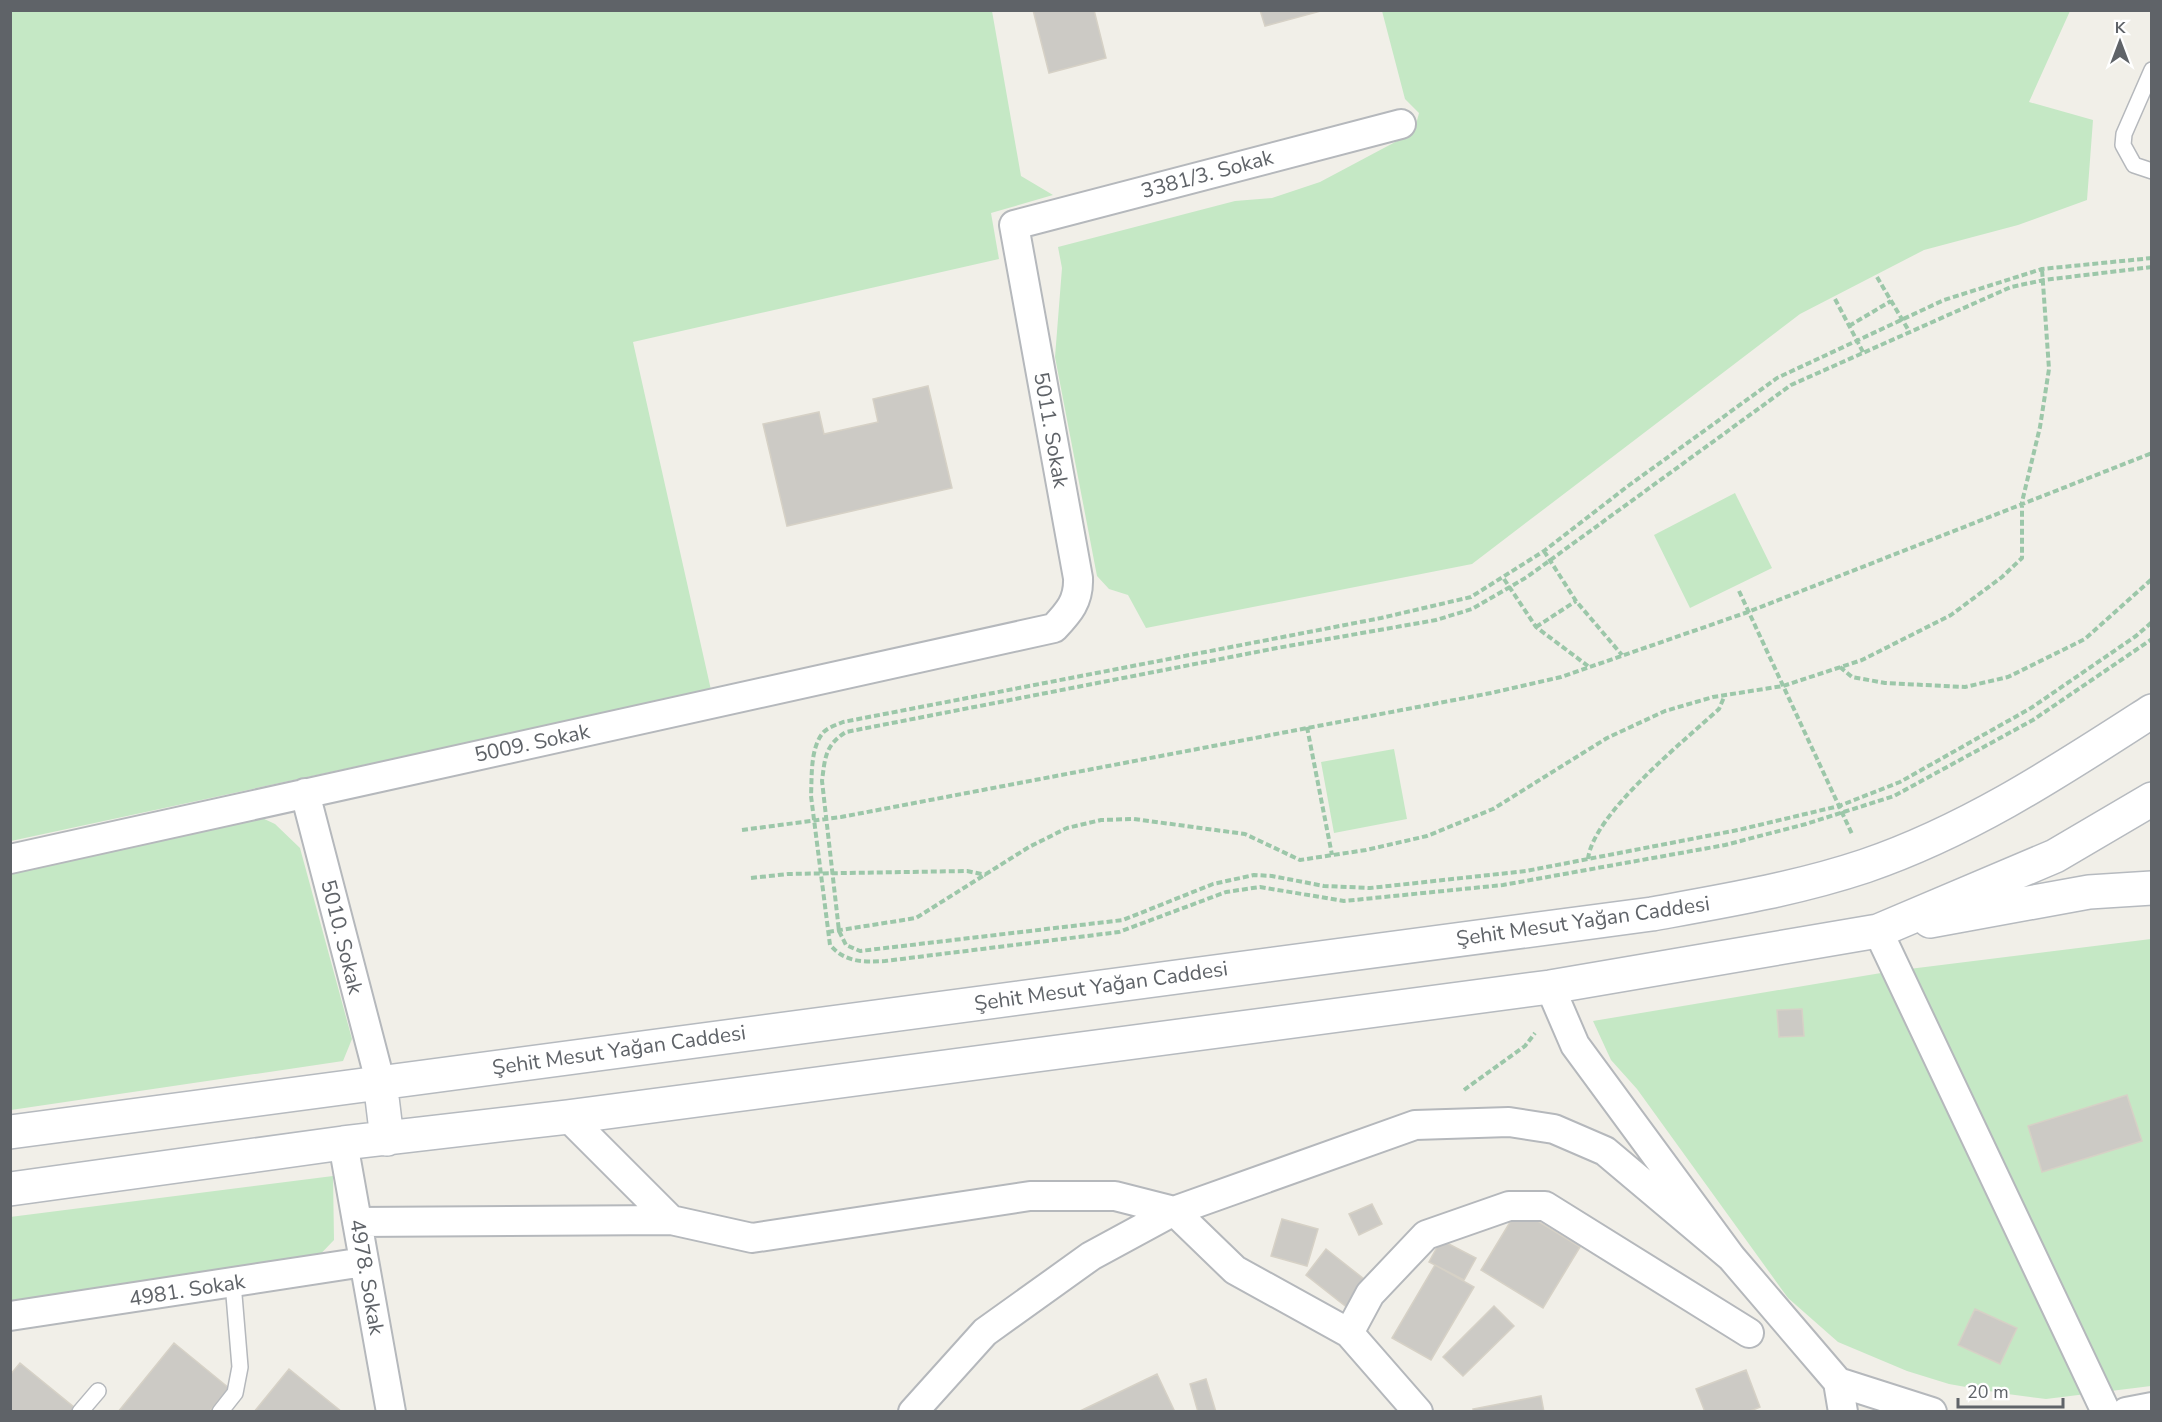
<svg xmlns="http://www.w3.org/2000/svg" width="2162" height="1422" viewBox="0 0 2162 1422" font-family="'Nunito Sans',sans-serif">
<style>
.green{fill:#c5e8c5}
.building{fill:#cccac5;stroke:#d6d1c6;stroke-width:1.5}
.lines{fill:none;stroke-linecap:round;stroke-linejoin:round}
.lane-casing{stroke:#b5b8bc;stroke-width:18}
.street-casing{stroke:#b5b8bc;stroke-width:32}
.secondary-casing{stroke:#b6babf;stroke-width:36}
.path{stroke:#9cc7a9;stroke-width:4;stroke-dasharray:6 3;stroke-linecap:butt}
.lane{stroke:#fff;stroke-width:15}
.street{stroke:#fff;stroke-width:28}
.secondary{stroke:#fff;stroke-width:33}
.labels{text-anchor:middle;stroke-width:4.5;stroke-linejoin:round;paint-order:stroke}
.street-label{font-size:21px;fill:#5f6368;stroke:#fff}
</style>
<rect width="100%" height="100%" fill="#f1efe8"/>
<path class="green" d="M10,11H992L1021,176L1053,195L991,213L999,259L633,342L711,690L11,841Z
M1382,11H2070L2029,102L2093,120L2087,200L2018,225L1924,250L1800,314L1472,564L1146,628L1128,595L1109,589L1097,576L1055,357L1062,268L1058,247L1235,201L1272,198L1320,182L1414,132L1419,113L1405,99Z
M1735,493L1772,568L1690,608L1654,535Z
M1394,749L1407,819L1334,833L1321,762Z
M260,817L275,824L300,848L352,1039L343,1061L11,1110L10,873Z
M2151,939V1386L2046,1399L2000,1393L1949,1384L1907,1371L1838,1342L1788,1298L1637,1089L1611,1060L1593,1021L1893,971Z
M333,1176L334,1240L310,1265L11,1308L10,1217Z"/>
<path class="building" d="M1033,10H1094L1106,58L1049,73Z
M1260,10H1321V11L1265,26Z
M928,386L952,488L787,526L763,424L819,412L824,434L878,422L873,399Z
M1802,1009L1804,1036L1779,1037L1777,1010Z
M2127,1095L2142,1141L2042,1172L2028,1126Z
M1372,1204L1382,1224L1359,1235L1349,1214Z
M1518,1209L1580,1247L1543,1308L1481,1270Z
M1282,1219L1318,1229L1307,1266L1271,1256Z
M1441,1240L1476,1258L1464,1280L1429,1262Z
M1326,1249L1369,1283L1349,1309L1306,1275Z
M1435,1265L1474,1287L1431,1360L1392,1338Z
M1494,1306L1514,1326L1463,1376L1443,1357Z
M1975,1309L2017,1328L2000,1364L1958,1345Z
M174,1343L229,1388L209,1412H118Z
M20,1363L75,1408L72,1412H10V1375Z
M289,1369L342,1412H254Z
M1746,1370L1760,1407L1748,1412H1705L1696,1389Z
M1157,1374L1175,1412H1078Z
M1206,1379L1216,1412H1198L1190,1384Z
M1541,1396L1544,1412H1474L1473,1409Z"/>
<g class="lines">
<defs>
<path id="lane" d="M2152,70L2124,134L2123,145L2134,165L2152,171
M80,1412L98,1391
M220,1412L235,1393L240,1367L233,1283"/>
<path id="street" d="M305,793L380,1081
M10,859L1054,628C1069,612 1079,601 1078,578L1014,225L1401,124
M1878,931L2106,1412
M1550,987L1575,1045L1731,1257L1838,1382L1932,1412
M568,1117L671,1220L752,1238L1030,1196H1115L1174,1211L1235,1270L1349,1333L1418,1412
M343,1143L391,1412
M357,1222L671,1220
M10,1316L364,1262
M1349,1333L1370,1294L1426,1235L1509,1206H1545L1749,1333
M1838,1382L1843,1412
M913,1412L985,1332L1091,1256L1174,1211L1415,1125L1509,1122L1554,1129L1605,1151L1731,1257
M2126,1412L2152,1407"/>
<path id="secondary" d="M1930,921L2089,892L2152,888
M380,1081L387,1139
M10,1132L1652,914C1724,901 1796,889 1865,866C1970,830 2059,771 2152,711
M10,1189L343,1143L568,1117L1550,987L1878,931L2055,856L2152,799"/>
</defs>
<use href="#lane" class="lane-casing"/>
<use href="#street" class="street-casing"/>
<use href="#secondary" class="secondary-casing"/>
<path class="path" d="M2152,258L2042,269L1944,300L1777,378L1628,486L1544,551L1471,597L1381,618L843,722C836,725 826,728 822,734C810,750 812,778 811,796L830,945C846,963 863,962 885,961L1119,932L1226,892L1260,887L1344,901L1503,885L1725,845L1806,824L1894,796L2033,720L2152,639
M2152,267L2044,280L2011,287L1791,385L1527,577L1472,609L1436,620L1277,648L846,732C825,745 825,758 822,781L839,931L846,945L860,951L1123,920L1213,884L1254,875L1272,876L1324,886L1370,888L1526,871L1738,830L1839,806L1900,782L2031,708L2136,636L2152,622
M1877,277L1909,331
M1835,299L1863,352
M1849,326L1891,301
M1544,551L1576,601L1622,655
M1504,579L1536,627L1588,666
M1739,591L1852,834
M1536,627L1576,601
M1840,667L1852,677L1885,683L1965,687L2008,677L2085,639L2152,579
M1307,727L1332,855
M742,830L841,817L1491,693L1561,677L1748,612L2152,453
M1588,859C1593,814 1684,741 1719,709L1725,695
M751,878L788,874L967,871L986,875
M828,932L916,918L1029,847L1067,828L1101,820L1134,819L1245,834L1300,860L1366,850L1427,836L1493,809L1607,738L1665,711L1713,697L1783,686L1862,660L1951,615L2002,577L2022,558V502L2040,427L2049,369L2042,269
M1464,1090L1525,1046L1535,1033"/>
<use href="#lane" class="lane"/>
<use href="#street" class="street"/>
<use href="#secondary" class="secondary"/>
</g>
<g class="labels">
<g class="street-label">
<text transform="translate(1207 174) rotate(-15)" y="7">3381/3. Sokak</text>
<text transform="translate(1051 430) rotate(80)" y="7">5011. Sokak</text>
<text transform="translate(532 743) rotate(-12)" y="7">5009. Sokak</text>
<text transform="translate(1583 921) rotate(-8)" y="7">Şehit Mesut Yağan Caddesi</text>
<text transform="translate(342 937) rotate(76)" y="7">5010. Sokak</text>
<text transform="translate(1101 986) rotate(-8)" y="7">Şehit Mesut Yağan Caddesi</text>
<text transform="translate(619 1050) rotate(-8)" y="7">Şehit Mesut Yağan Caddesi</text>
<text transform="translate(367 1277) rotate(80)" y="7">4978. Sokak</text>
<text transform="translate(187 1290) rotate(-9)" y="7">4981. Sokak</text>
</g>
</g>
<rect width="2162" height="1422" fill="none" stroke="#5f6368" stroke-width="24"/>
<g transform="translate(2120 42)" stroke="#ffffff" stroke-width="4.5" paint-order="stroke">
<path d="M0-4.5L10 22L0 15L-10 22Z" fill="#5f6368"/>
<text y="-9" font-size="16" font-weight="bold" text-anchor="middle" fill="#5f6368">K</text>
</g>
<path d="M1958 1398v9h105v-9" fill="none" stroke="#5f6368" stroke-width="3"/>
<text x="1967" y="1398" font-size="18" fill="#5f6368" stroke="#ffffff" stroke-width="4.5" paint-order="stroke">20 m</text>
</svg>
